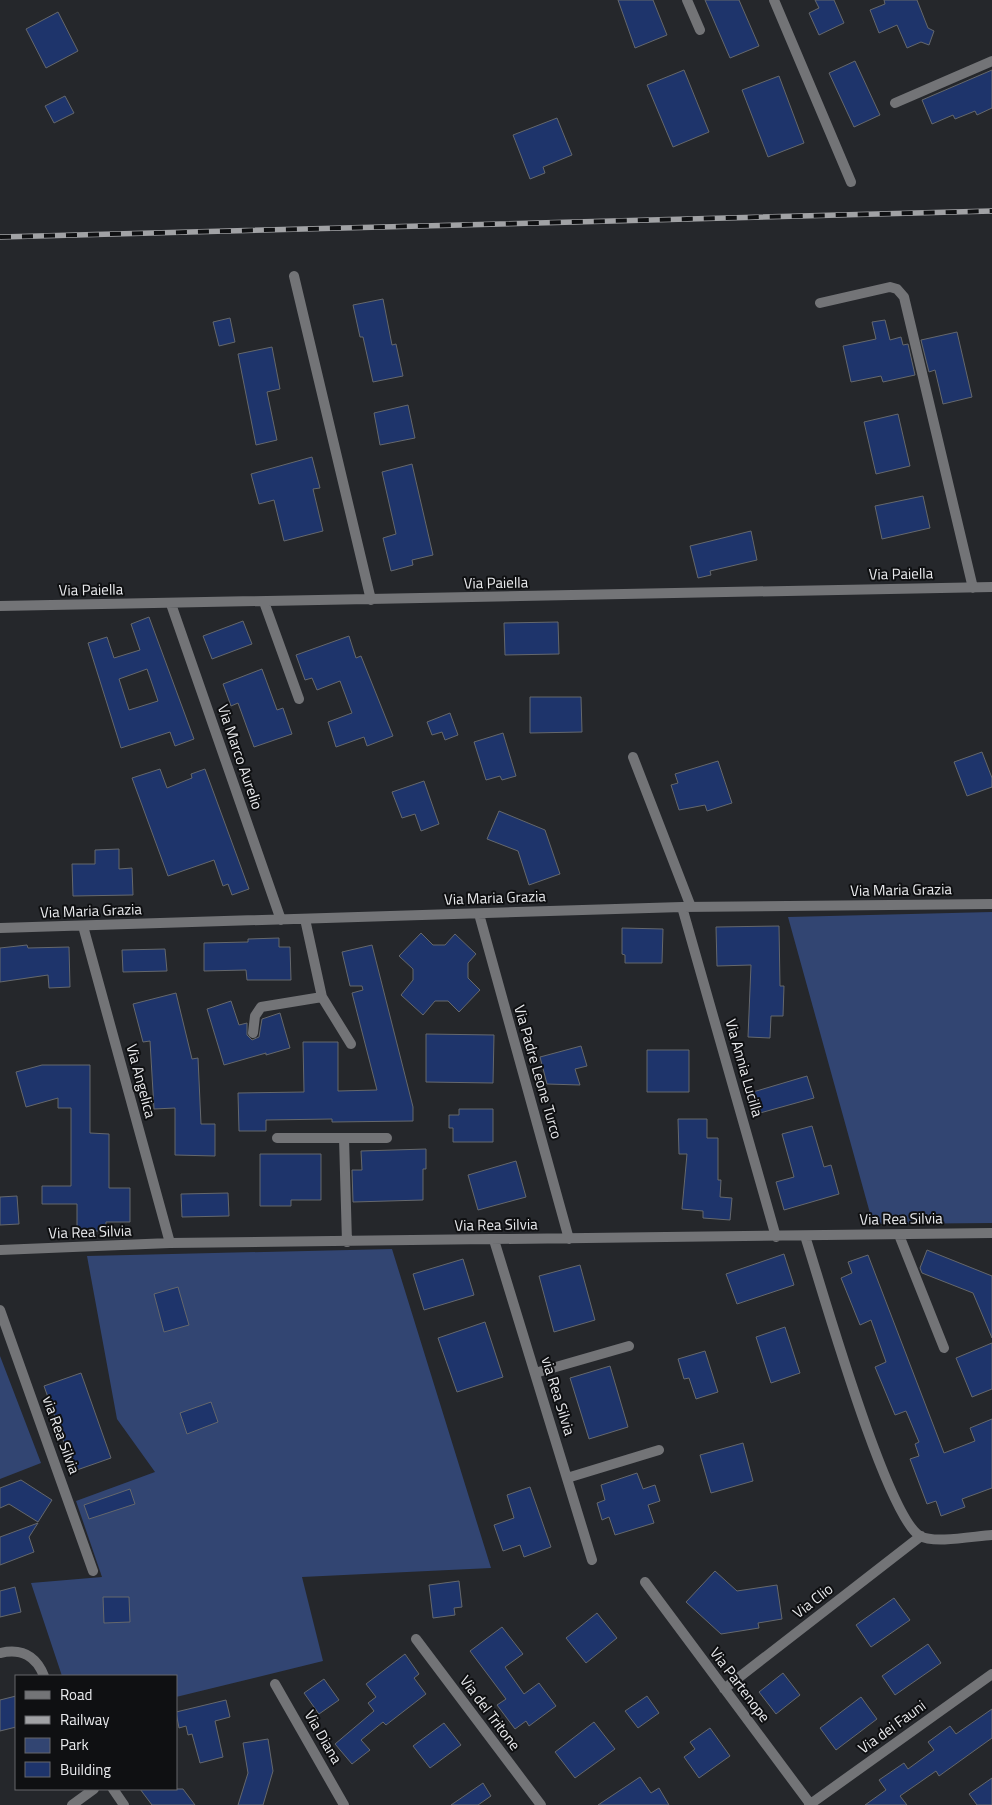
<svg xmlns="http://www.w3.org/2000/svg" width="992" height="1805" viewBox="0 0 992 1805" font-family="'Titillium Web',sans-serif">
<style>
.green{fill:#324572}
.building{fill:#1e346b;stroke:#65686c;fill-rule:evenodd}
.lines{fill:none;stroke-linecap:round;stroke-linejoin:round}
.street{stroke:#737477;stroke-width:10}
.rail-casing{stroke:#a1a2a5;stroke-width:5.5}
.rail{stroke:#0f1012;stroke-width:4;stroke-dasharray:11;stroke-linecap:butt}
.labels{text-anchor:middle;stroke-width:4;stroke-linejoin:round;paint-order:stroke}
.street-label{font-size:15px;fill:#e9eaed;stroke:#0f1012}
</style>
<rect width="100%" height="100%" fill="#25272b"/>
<path class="green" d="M992,912V1223L873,1224L788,917Z
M392,1249L491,1568L302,1577L323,1661L176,1697V1676H62L31,1583L102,1577L76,1501L155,1472L117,1419L87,1256Z
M0,1356L41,1463L0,1479Z"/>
<path class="building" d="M618,0H653L667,35L635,48Z
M705,0H739L759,46L730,58Z
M815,0H834L844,23L819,35L809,13L819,8Z
M884,0H917L928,28L934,31L929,45L921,42L907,48L897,25L879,33L870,10L885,4Z
M58,12L78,51L46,68L26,29Z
M855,61L880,115L854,127L829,73Z
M684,70L709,132L673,147L647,85Z
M992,70V108L977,115L975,111L955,119L953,115L932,124L922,100Z
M779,76L804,143L768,157L742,90Z
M65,96L74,113L54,123L45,106Z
M557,118L572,155L543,167L545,173L530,179L513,135Z
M383,299L392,345L396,344L403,376L373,382L363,337H360L353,305Z
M230,318L235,342L219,346L213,322Z
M885,320L890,340L901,337L903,345L908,344L915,375L883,382L881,376L851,382L843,346L876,339L872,322Z
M957,332L972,397L943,404L935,370L929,372L921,340Z
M272,347L280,389L267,392L277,440L256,445L238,354Z
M408,405L415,438L380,445L374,413Z
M898,414L910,466L876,474L864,422Z
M312,457L320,488L313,489L323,531L284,541L274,500L259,504L251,474Z
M412,464L433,555L412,560L413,565L391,571L383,538L396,534L382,472Z
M923,496L930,528L882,539L875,506Z
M751,531L757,560L710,571L711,575L698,578L690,546Z
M149,617L194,739L175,746L170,732L121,748L88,643L107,637L114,658L140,650L131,624ZM147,669L158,701L129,710L119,679Z
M243,621L252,644L212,659L203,636Z
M558,622L559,654L505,655L504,623Z
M349,636L356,658L361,656L393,736L367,746L364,737L336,747L328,722L352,713L340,681L317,690L312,678L305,680L296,655Z
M262,669L277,710L283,708L292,734L254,747L238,703L231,706L223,684Z
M530,697H581L582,732L530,733Z
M450,713L458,735L445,740L442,732L432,735L427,722Z
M503,733L516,776L502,780L500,776L486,780L474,742Z
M982,752L992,778V787L967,796L954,762Z
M718,761L732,803L707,811L705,805L679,810L671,785L678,783L675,774Z
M160,769L167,788L192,778L191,774L205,769L249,889L232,895L228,884L223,886L214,860L168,876L132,778Z
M424,781L439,824L421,831L415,814L402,818L392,792Z
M499,811L545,830L560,874L529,885L518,851L487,839Z
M119,849V869L132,868L133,895L73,896L72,864H95V850Z
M779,926L780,986H784L783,1016H771L770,1038L748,1037L751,965L717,966L716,927Z
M622,928L663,929L662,963H625V955L622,954Z
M421,933L433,945H445L455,934L476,954L468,963V978L480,990L459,1012L448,1001H435L423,1015L401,995L413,980V969L399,956Z
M279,938V947H290L291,980H247L246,970L204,971V943L248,942V939Z
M27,945L28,948L69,947L70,987L49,988L48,975L0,982V948Z
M372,945L413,1107V1121L332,1122V1119L266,1120V1131H239L238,1093L304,1092L303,1042H338V1091L377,1090L352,993L363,990L362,986H350L342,952Z
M165,949L167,971L123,972L122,950Z
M176,993L192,1059L198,1058L201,1124H215V1156L175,1155V1108L154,1109L150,1041L143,1042L133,1004Z
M231,1001L239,1025L247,1023V1035L252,1040L259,1037L262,1019L280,1013L290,1048L266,1055V1053L224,1065L207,1009Z
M426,1034L494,1035L493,1083L426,1082Z
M581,1046L587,1066L575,1069L580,1085L547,1084L540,1057Z
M647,1050H689V1092H647Z
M42,1065H90V1133L109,1134V1188H130V1222H106V1231H77V1204H42V1186H71V1108H58V1098L26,1107L16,1072Z
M807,1076L814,1098L760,1113L753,1092Z
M459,1109H493V1142H453V1128H449V1115H459Z
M678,1119H707V1138H718V1180H721L720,1197L732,1198L730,1220L703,1218V1211L682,1209L687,1154H679Z
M812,1126L824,1167L831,1165L839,1194L784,1210L776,1182L794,1177L782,1134Z
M426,1149V1169H423V1200L353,1202L352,1170H362L361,1151Z
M260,1154H321V1200H291V1206H260Z
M516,1161L526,1197L478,1210L468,1175Z
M228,1193L229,1216L182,1217L181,1194Z
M17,1196L19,1224L0,1225V1197Z
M927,1250L992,1276V1338L973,1293L922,1273L920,1268Z
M784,1254L794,1285L737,1304L726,1274Z
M868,1255L944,1453L975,1441L970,1428L992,1419V1488L962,1499L965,1507L941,1516L936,1501L927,1504L910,1459L919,1456L915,1444L919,1442L906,1411L895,1415L875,1367L886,1362L871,1320L860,1325L841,1278L852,1273L848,1262Z
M463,1259L474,1295L424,1310L413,1274Z
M580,1265L595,1320L554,1332L539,1276Z
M178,1287L189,1325L164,1332L154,1294Z
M485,1322L503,1377L457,1392L438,1338Z
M785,1327L800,1373L771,1383L756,1337Z
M992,1343V1389L972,1397L956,1358Z
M705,1351L718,1392L696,1399L689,1378L684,1379L678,1359Z
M610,1366L628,1427L589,1439L570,1378Z
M81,1373L111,1458L74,1471L44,1386Z
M211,1402L218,1422L187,1434L180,1413Z
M743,1443L753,1481L711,1493L700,1455Z
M637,1473L643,1489L655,1485L660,1501L648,1505L654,1523L615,1535L609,1517L602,1520L597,1503L605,1500L601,1485Z
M21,1480L52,1500L38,1522L9,1504L0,1508V1488Z
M530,1487L551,1547L524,1557L520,1545L503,1551L494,1525L514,1518L507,1495Z
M130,1489L135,1504L89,1519L84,1505Z
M38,1523L29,1537L34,1552L0,1565V1537Z
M715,1571L737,1591L777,1585L782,1619L758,1623L759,1628L721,1634L686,1602Z
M459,1581L462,1607L454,1608L455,1615L433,1618L429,1585Z
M15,1587L21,1612L0,1617V1591Z
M103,1597H129L130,1622L104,1623Z
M894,1598L910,1620L871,1647L856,1625Z
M597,1613L617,1638L586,1663L566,1638Z
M502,1627L523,1654L505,1667L524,1694L539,1683L556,1706L529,1726L526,1721L515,1729L497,1705L506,1699L470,1651Z
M928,1644L941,1663L895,1695L882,1676Z
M405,1654L419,1674L414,1678L426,1694L386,1725L383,1722L361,1740L370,1750L352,1764L335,1744L374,1711L368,1703L376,1697L366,1684Z
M783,1673L800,1695L776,1714L759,1692Z
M324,1679L339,1700L319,1714L304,1693Z
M16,1696V1727L0,1731V1700Z
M647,1696L659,1713L638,1728L625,1711Z
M861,1697L877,1719L836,1750L820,1728Z
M226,1700L230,1717L215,1721L223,1757L200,1763L192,1734L188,1735L186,1726L179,1728L176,1712Z
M992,1709V1738L939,1776L936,1771L900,1796L907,1805H865L886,1790L879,1780L904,1763L908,1769L934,1750L928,1742L950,1726L956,1734Z
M594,1722L615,1749L575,1778L555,1752Z
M444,1723L461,1745L430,1768L413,1746Z
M710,1728L730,1756L699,1778L684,1757L695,1749L690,1742Z
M268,1739L273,1771L263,1805H238L248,1773L243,1743Z
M640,1777L651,1793L659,1788L669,1805H598Z
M992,1778V1805H977L969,1794Z
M483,1783L491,1796L478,1805H451Z
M140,1789H183L195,1805H152Z"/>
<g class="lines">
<path class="street" d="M687,0L700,30
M774,0L851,182
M895,103L992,61
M294,276L371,600
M820,303L890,287L897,289L904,297L973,588
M264,602L299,699
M171,604L281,920
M0,606L992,587
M633,757L691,907
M682,907L776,1237
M479,914L569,1239
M305,919L322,997L351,1044
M83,926L170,1243
M0,928L682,907L992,904
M253,1033L255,1016L261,1007L322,997
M277,1138H387
M344,1138L347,1242
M899,1235L944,1348
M805,1236C821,1285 886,1516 920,1536C934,1544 975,1536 992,1535
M494,1240L592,1560
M0,1250L170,1243L992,1233
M0,1310L93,1571
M535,1373L629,1346
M567,1478L659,1450
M645,1582L811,1805
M416,1639L541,1805
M0,1653C22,1648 36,1656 44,1676
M275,1684L344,1805
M724,1689L921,1536
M113,1789L124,1805
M72,1805L94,1789
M809,1805L992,1674"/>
<defs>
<path id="rail" d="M0,237L992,211"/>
</defs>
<use href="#rail" class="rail-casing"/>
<use href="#rail" class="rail"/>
</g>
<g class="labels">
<g class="street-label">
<text transform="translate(901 574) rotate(-1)" y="5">Via Paiella</text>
<text transform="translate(496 583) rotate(-1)" y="5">Via Paiella</text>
<text transform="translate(91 590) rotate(-1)" y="5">Via Paiella</text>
<text transform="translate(240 757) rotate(71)" y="5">Via Marco Aurelio</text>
<text transform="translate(901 890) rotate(-1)" y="5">Via Maria Grazia</text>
<text transform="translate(495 898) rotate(-2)" y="5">Via Maria Grazia</text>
<text transform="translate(91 911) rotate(-2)" y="5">Via Maria Grazia</text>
<text transform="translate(744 1068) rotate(74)" y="5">Via Annia Lucilla</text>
<text transform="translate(538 1072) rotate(74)" y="5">Via Padre Leone Turco</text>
<text transform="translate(141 1081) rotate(75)" y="5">Via Angelica</text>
<text transform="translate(901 1219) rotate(-1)" y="5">Via Rea Silvia</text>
<text transform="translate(496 1225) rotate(-1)" y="5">Via Rea Silvia</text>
<text transform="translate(90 1232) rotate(-2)" y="5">Via Rea Silvia</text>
<text transform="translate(558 1396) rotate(73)" y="5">via Rea Silvia</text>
<text transform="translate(61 1435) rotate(70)" y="5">via Rea Silvia</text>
<text transform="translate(813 1601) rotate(-38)" y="5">Via Clio</text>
<text transform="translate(740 1685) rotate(53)" y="5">Via Partenope</text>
<text transform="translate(490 1713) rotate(53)" y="5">Via del Tritone</text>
<text transform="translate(892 1727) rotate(-36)" y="5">Via dei Fauni</text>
<text transform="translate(323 1737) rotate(60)" y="5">Via Diana</text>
</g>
</g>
<rect x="15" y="1675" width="162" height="115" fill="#0f1012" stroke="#66676a"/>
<rect x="25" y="1691" width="25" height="8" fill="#737477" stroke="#66676a"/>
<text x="60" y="1700" font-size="15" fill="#e9eaed">Road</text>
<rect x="25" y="1716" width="25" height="8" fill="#a1a2a5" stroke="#66676a"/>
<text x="60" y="1725" font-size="15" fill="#e9eaed">Railway</text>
<rect x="25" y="1738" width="25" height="15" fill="#324572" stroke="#66676a"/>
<text x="60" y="1750" font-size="15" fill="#e9eaed">Park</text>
<rect x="25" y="1762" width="25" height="15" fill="#1e346b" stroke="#66676a"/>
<text x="60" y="1775" font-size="15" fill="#e9eaed">Building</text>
</svg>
